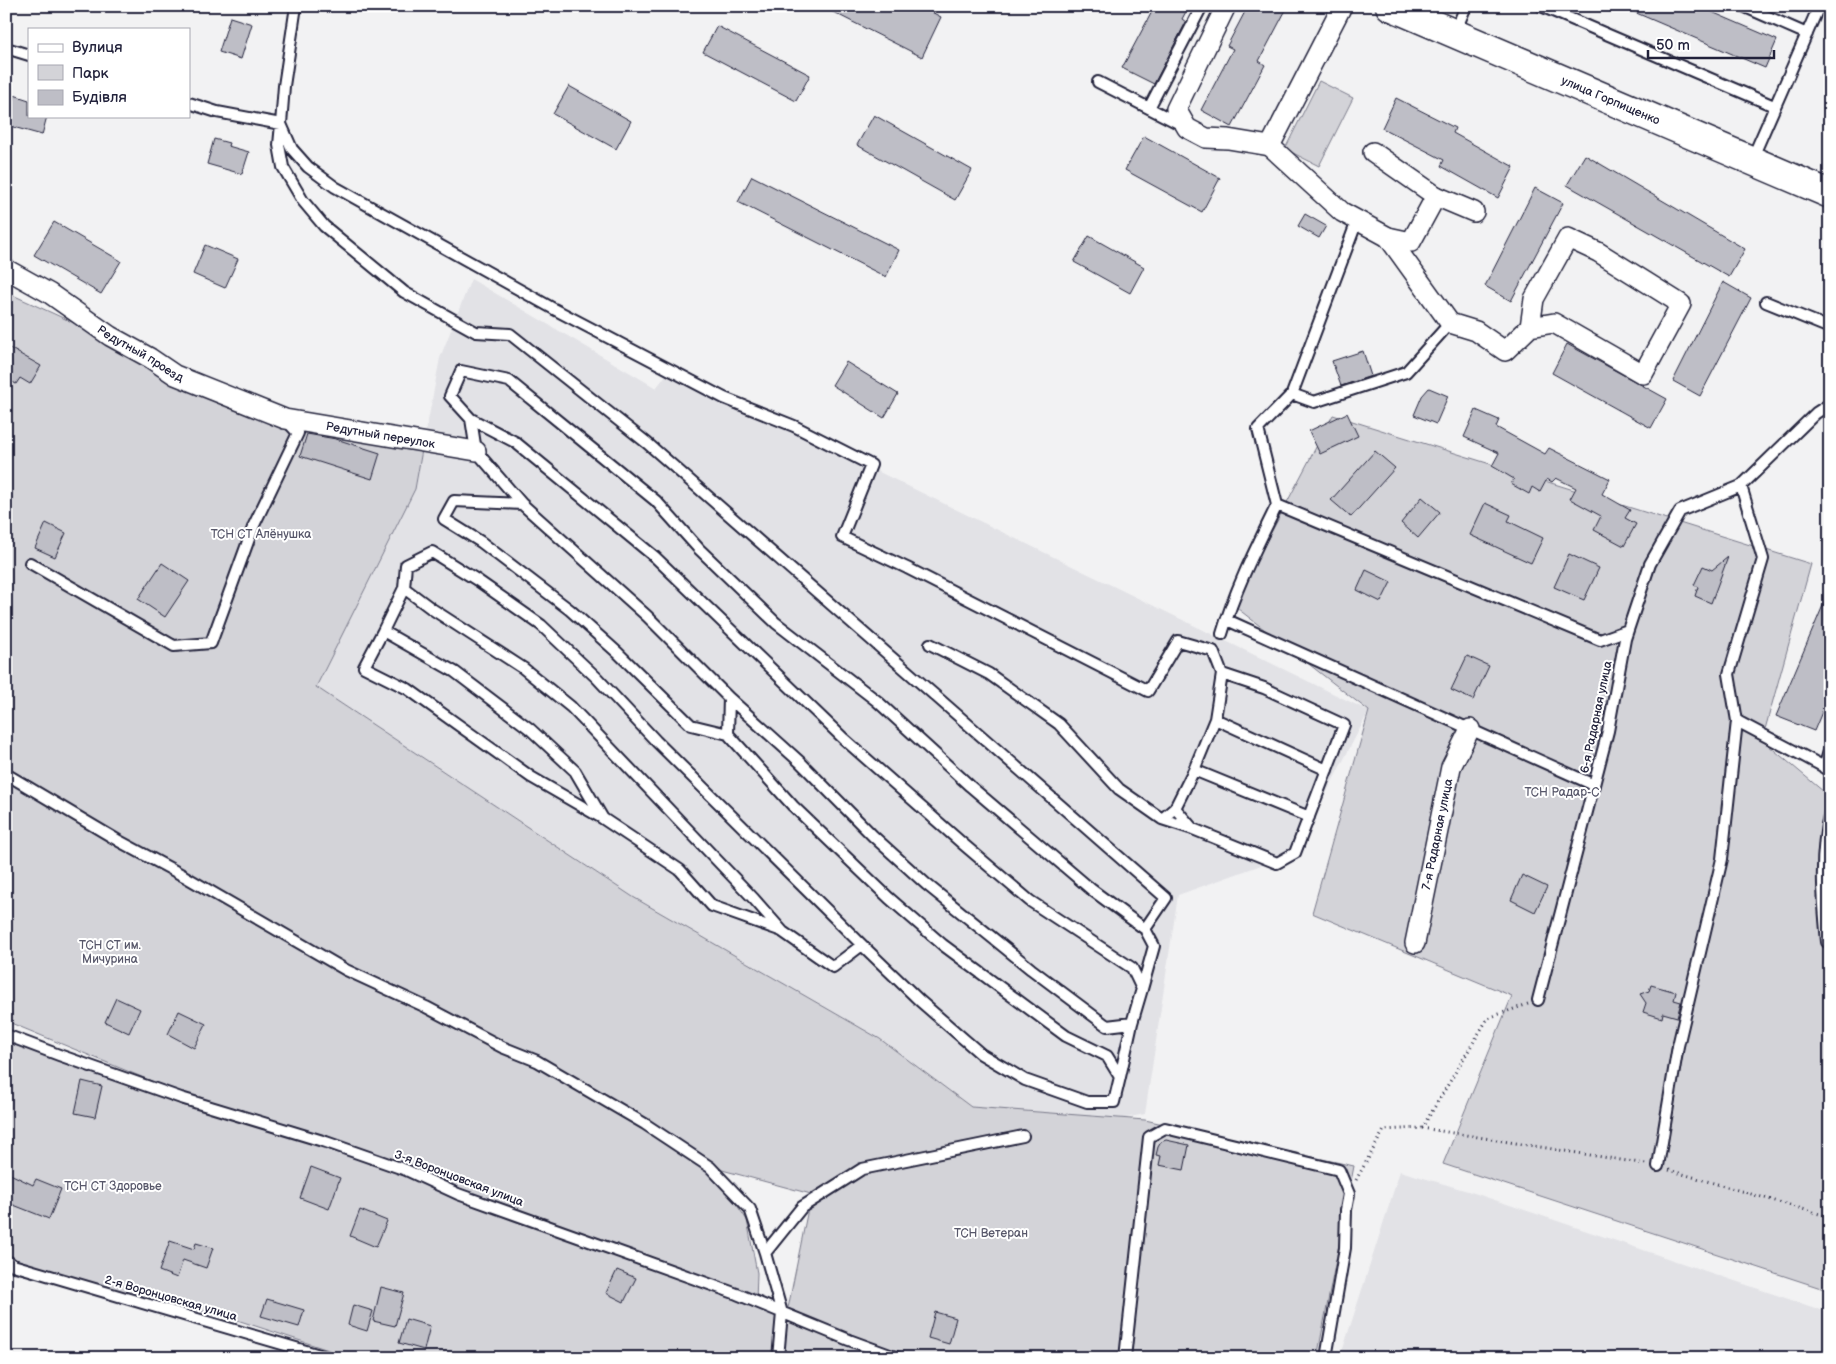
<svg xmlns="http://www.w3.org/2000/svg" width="1836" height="1364" viewBox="0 0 1836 1364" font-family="'Balsamiq Sans',sans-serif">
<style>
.built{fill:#e2e2e6}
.green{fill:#d3d3d8;stroke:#7a7a8a}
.building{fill:#bebec6;stroke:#22223b}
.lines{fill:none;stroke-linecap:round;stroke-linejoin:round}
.service-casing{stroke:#22223b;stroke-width:14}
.minor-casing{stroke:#22223b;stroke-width:22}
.secondary-casing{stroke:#22223b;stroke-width:31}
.path{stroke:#22223b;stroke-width:3;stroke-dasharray:1 4;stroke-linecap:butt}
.service{stroke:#fff;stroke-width:10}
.minor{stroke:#fff;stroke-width:19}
.secondary{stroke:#fff;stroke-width:28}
.labels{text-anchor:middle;stroke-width:4;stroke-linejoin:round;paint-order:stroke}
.street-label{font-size:12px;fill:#22223b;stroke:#fff}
.park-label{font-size:12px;fill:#57576a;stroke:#fff}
</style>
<rect width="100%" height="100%" fill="#f2f2f3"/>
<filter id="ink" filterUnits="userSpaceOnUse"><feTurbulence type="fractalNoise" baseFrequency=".02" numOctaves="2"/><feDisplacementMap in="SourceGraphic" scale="10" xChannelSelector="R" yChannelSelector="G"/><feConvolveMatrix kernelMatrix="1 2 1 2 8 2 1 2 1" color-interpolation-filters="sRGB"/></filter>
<g filter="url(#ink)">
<path class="built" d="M471,279L656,388L670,370L1369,711L1295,853L1178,895L1145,1114L1100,1123L971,1107L880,1039L633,897L316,687L415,489L440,358Z
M1400,1171L1471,1192L1830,1313V1358H1340Z"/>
<path class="green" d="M1319,81L1353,98L1319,166L1285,149Z
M6,292L285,419L422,450L415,489L316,687L633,897L880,1039L971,1107L1145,1120L1354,1166L1317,1358H778L811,1194L711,1167L747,1220L757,1273L756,1302L782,1313L772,1358H353L225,1316L6,1271V1033L183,1094L6,1021V774L80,816L6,767Z
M1333,415L1811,564L1762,740L1830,797V1291L1443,1164L1512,996L1312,913L1369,711L1233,605Z"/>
<path class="building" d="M821,6H920L941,17L922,57Z
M1155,6H1189L1182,19L1186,22L1154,84L1122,68Z
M1248,6H1288L1259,61L1265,65L1232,127L1201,110L1233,49L1227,46Z
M1620,6H1698L1777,40L1765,68Z
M230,17L252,24L241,59L219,52Z
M717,26L810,75L796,101L703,52Z
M569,86L631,121L616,149L553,114Z
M14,95L29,100V116H47L42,135L6,125Z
M1396,98L1455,128L1453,133L1514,167L1498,198L1441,166L1444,160L1382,128Z
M874,115L972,170L955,200L857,145Z
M1144,136L1220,178L1202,212L1125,170Z
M214,139L229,143L228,146L249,152L242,174L207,164Z
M1585,155L1745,249L1729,277L1567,185Z
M752,176L899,250L886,277L738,202Z
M1535,188L1563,203L1511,301L1485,286Z
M1305,214L1326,226L1319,238L1298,226Z
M54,222L121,261L101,294L34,255Z
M1089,236L1144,267L1130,293L1074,262Z
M205,245L238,259L225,288L193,274Z
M1723,282L1751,298L1700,396L1673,381Z
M1567,344L1667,399L1651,428L1552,373Z
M6,346L41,366L30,384L20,378L16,384L6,378Z
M1363,351L1371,376L1341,386L1332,361Z
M846,362L898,394L884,418L832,385Z
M1429,388L1448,396L1436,424L1414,415L1422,396Z
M1476,410L1499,420L1496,427L1545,454L1549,448L1610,479L1602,494L1630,510L1625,518L1636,524L1624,546L1594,530L1601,516L1570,499L1576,488L1556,478L1552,482L1547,479L1540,492L1532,487L1529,494L1511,484L1514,479L1492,466L1499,453L1464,437Z
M1347,413L1358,436L1320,454L1309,431Z
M307,434L336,439L380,453L372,479L300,456Z
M1375,451L1395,468L1351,517L1331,500Z
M1422,497L1440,512L1418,538L1401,523Z
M1485,503L1511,515L1508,521L1543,538L1531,563L1470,535Z
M46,523L66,533L55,557L35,548Z
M1569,554L1599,568L1584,600L1554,587Z
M1728,557L1711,603L1695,596L1698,587L1694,585L1703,566L1712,570Z
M162,563L189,581L165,617L138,599Z
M1366,570L1391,582L1381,602L1357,590Z
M1830,589V693L1814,731L1776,716Z
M1467,656L1489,666L1473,700L1451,690Z
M1522,875L1547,887L1535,912L1511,900Z
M1651,985L1676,992L1674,1000L1681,1002L1677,1017L1663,1013L1662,1018L1643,1012L1646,1003L1640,994L1649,991Z
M116,998L140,1009L129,1033L105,1022Z
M179,1011L206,1024L194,1048L168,1034Z
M82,1081L102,1086L95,1117L75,1113Z
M1166,1140L1189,1145L1184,1170L1159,1165L1161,1156L1156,1155L1158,1147L1161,1142Z
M311,1167L340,1178L329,1209L300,1198Z
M6,1172L33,1185L36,1179L61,1189L49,1219L6,1202Z
M360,1210L387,1221L376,1247L350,1236Z
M170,1241L194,1249L196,1243L213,1248L206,1268L183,1260L177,1278L159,1271Z
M617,1270L636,1278L624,1302L606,1293Z
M381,1287L404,1293L395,1326L373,1321Z
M267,1299L304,1310L299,1327L261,1316Z
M353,1305L373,1311L367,1331L348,1325Z
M935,1312L956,1318L949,1344L928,1338Z
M406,1319L430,1326L424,1350L399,1343Z"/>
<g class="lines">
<defs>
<path id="service" d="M296,6L284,86L281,124L292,149L308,167L335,187L554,309L724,398L794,426L871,465L842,537L907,568L1148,691L1178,641L1213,651L1222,674L1264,688L1344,725L1295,853L1277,863L1193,829L1162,819L1119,789L1059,724L989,674L930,644
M1541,6L1774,106
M1743,6L1807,34
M1455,32L1466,6
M6,48L29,55
M1098,82L1182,125
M189,103L217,112L281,124L279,145L283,167L303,201L324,226L404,292L476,332L510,334L647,443L1166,898L1145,929L1092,890L970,786L877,701L776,623L699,549L656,501L563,425L509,381L461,371L450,396L471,419L515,442L655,557L844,739L963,844L1030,901L1132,968L1142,989L1132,1023L1107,1026L1031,969L926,884L873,836L800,762L729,698L647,616L522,504L454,501L444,519L481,542L570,610L618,653L691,725L728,734L793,806L889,898L943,945L1066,1036L1107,1056L1120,1077L1114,1102H1087L1025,1080L981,1054L920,1001L862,945L656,741L597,678L541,625L477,580L432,552L406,565L404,588L432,609L523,668L571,707L754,899L783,932L833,967L862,945
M1149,108L1202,6
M1752,159L1819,6
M1766,302L1830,328
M1292,394L1314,402L1406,372L1450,323
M471,419L476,451L522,504
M1277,505L1600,640L1628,630
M30,563L174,646L211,643L254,525L298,433L287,421
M404,588L383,631L455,672L530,729L575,771L602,817
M1227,620L1594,785
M383,631L364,667L408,689L531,777L602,818L680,870L712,906L782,931
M1222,634C1235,589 1257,546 1277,505L1258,429L1292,394L1357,221
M1215,719L1327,770
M1737,721L1830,770
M728,734L729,698
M1824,768L1830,748
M1194,770L1309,817
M6,774L119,841L184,876L346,970L426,1007L502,1047L537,1061L645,1124L710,1167L750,1209L765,1253
M1175,808L1192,828
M1162,819L1175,808L1194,770L1215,719L1222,674
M1827,942C1823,899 1819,854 1830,811
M1142,989L1154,946L1145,929
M1538,1000L1608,731L1625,639L1650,564L1680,511L1741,486L1816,413L1830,404
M6,1035L59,1055L181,1098L326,1142L406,1170L458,1194L737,1294L849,1340L898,1358
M1120,1077L1132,1023
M1658,1166L1678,1046L1722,859L1737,721L1729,674L1763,559L1741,486
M6,1260L13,1265L330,1358
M778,1358L782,1313L765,1253L802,1207L862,1169L1023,1136
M1125,1358L1149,1137L1165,1128L1339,1170L1349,1194L1346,1210L1345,1248L1326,1358"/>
<g id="minor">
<path d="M1226,6L1176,109L1187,128L1206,138L1228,139L1270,146L1342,6"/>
<path d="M1270,146L1342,212L1388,237L1411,242L1436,196L1474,212"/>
<path d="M1373,152L1436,196"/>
<path d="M1388,237L1450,323L1476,331L1505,351L1530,327L1554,323L1643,374L1681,304L1598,252L1568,238L1534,299L1530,327"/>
<path id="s1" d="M6,269L49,293L110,336L150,358L175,375L285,419L476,451"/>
<path id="s2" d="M1415,943L1451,767L1470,729"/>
</g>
<g id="secondary">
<path id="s3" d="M1390,6L1830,194"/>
</g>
</defs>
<use href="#service" class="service-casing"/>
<use href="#minor" class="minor-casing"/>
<use href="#secondary" class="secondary-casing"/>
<path class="path" d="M1422,1128L1646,1164
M1669,1170L1830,1217
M1356,1180L1384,1130L1422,1128L1488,1018L1528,1004"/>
<use href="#service" class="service"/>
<use href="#minor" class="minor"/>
<use href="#secondary" class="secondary"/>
</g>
</g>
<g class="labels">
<g class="street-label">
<text dy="4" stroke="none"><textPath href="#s3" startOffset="240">улица Горпищенко</textPath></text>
<text dy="4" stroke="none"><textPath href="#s1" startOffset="159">Редутный проезд</textPath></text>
<text dy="4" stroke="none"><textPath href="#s1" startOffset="415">Редутный переулок</textPath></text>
<text transform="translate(1596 717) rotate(-78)" y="4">6-я Радарная улица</text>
<text dy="4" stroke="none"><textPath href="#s2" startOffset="111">7-я Радарная улица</textPath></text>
<text transform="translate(459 1178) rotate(21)" y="4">3-я Воронцовская улица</text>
<text transform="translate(171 1298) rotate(16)" y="4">2-я Воронцовская улица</text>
</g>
<g class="park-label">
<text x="261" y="538">ТСН СТ Алёнушка</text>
<text x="1562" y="796">ТСН Радар-С</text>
<text x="110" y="949">ТСН СТ им.<tspan x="110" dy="14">Мичурина</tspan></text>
<text x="113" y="1190">ТСН СТ Здоровье</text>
<text x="991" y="1237">ТСН Ветеран</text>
</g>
</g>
<rect width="1836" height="1364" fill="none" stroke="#fff" stroke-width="25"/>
<rect x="12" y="12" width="1811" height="1339" fill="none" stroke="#22223b" stroke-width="2" filter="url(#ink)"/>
<rect x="28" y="28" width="162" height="90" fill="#ffffff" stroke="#a7a7b1"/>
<rect x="38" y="44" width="25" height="8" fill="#ffffff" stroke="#a7a7b1"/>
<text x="72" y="52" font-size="15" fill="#22223b">Вулиця</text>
<rect x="38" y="65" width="25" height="15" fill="#d3d3d8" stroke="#a7a7b1"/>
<text x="72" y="78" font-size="15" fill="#22223b">Парк</text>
<rect x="38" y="90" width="25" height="15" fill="#bebec6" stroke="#a7a7b1"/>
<text x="72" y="102" font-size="15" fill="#22223b">Будівля</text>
<path d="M1648 50v8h126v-8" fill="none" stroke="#22223b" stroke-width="2.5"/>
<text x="1656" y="50" font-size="15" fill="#22223b" stroke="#ffffff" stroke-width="4" paint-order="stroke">50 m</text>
</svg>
